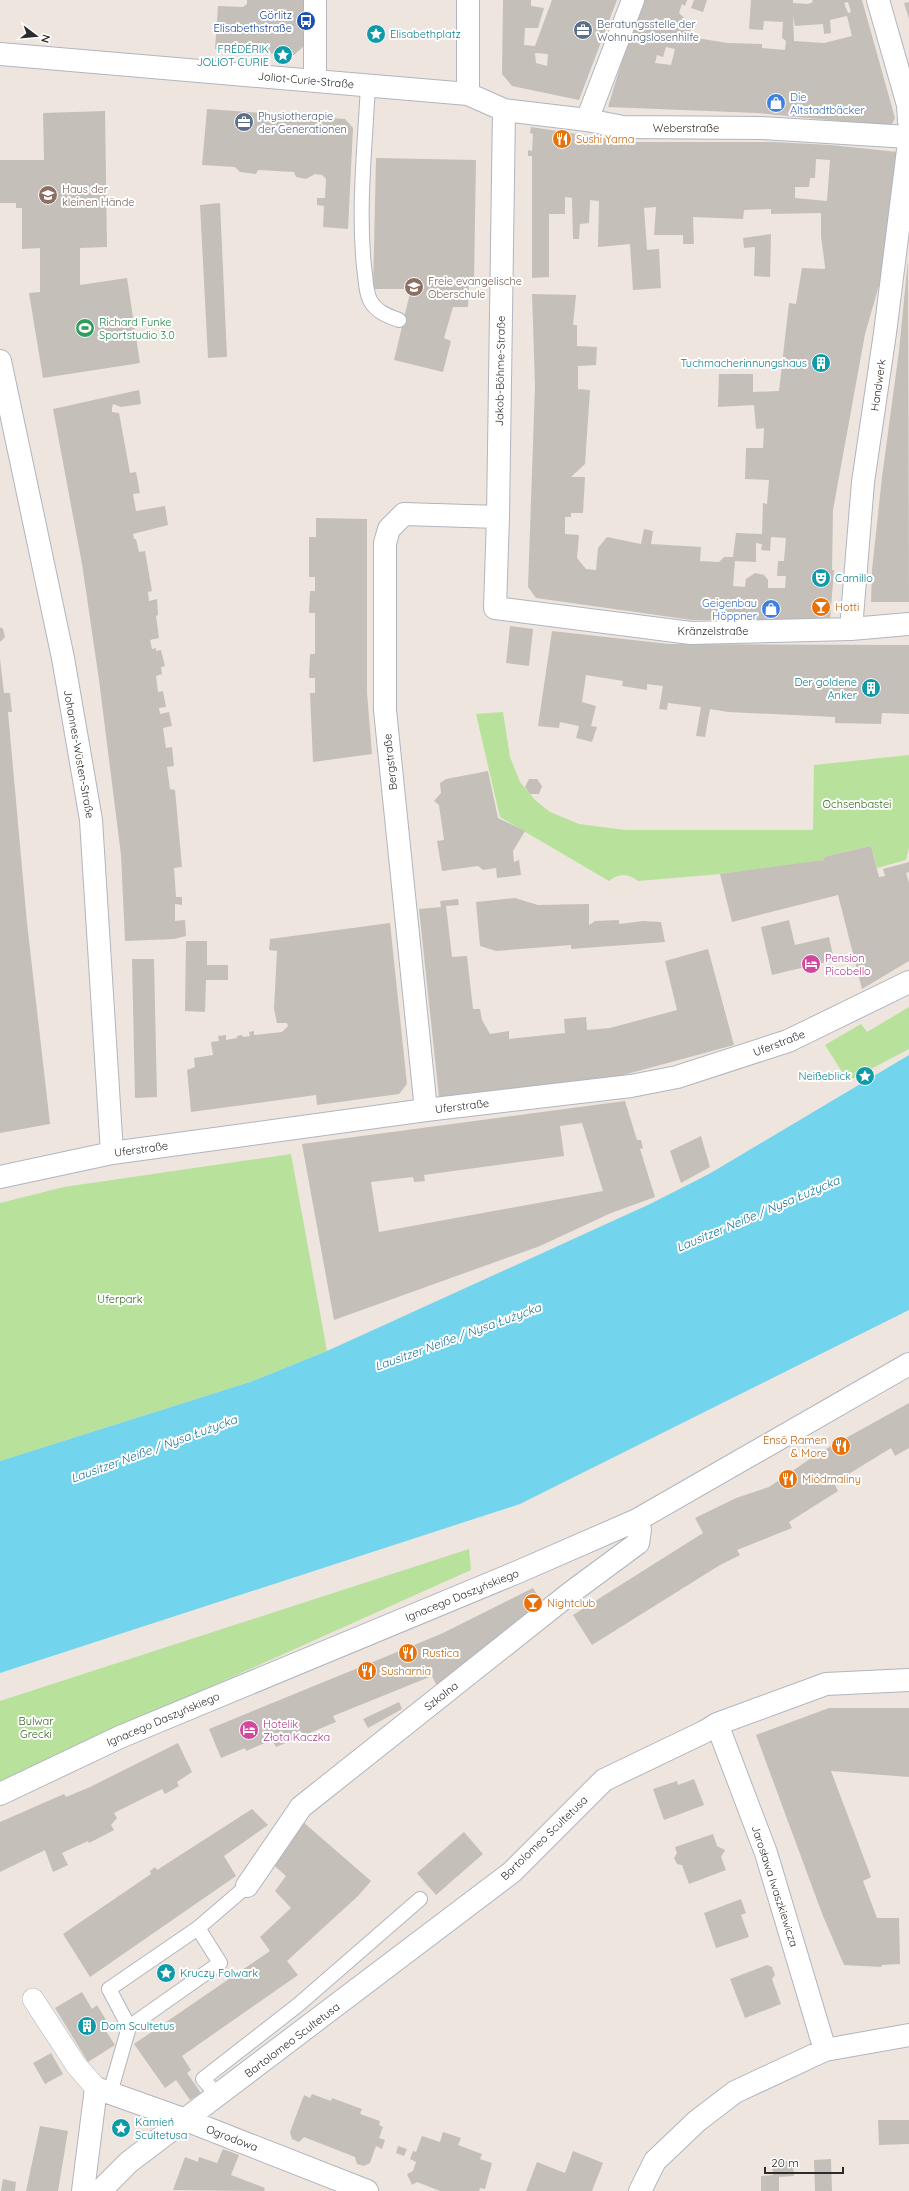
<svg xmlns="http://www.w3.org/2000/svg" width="909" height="2191" viewBox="0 0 909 2191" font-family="Quicksand,sans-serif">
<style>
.green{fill:#b8e29b}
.water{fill:#73d5ed}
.building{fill:#c5bfba;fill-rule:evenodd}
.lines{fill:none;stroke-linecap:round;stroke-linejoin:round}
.service-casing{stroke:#b1b5bf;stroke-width:16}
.pedestrian-casing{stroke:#b1b5bf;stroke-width:22}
.minor-casing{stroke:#b1b5bf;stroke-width:24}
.service{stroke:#fff;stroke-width:14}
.pedestrian{stroke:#fff;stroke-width:21}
.minor{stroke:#fff;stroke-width:22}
.labels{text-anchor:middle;stroke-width:4;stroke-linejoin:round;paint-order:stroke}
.transit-label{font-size:11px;fill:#164399;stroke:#fff;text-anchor:end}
.service-label{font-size:11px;fill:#4e5e75;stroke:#fff;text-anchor:start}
.culture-label{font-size:11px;fill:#0d838f;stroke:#fff;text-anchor:start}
.street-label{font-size:11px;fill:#2b2b2b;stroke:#fff}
.shop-label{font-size:11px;fill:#366cbe;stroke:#fff;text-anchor:start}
.food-label{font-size:11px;fill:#c56008;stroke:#fff;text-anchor:start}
.education-label{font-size:11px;fill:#785e54;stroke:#fff;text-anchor:start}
.leisure-label{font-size:11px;fill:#27864d;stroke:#fff;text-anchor:start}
.park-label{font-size:11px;fill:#31681b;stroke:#fff}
.hotel-label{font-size:11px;fill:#b23c85;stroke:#fff;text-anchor:start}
.water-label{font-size:12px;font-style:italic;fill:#0f759b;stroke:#fff}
</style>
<rect width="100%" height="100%" fill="#ede5de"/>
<path class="green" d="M503,712L510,757L520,782L535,800L550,812L579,824L625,830H813L814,765L909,755V847L906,860L877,868L871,846L823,857L824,860L815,862L720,874L638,881C628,873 619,873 609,881L500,817L476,714Z
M909,1007V1049L848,1081L825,1045L861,1024L867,1032Z
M291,1154L327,1351L250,1382L0,1461V1203L64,1187Z
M469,1549L471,1570L0,1781V1701Z"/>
<path class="water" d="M909,1055V1310L520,1504L0,1673V1461L250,1382L327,1351L650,1204L709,1174Z"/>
<path class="building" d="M247,0H303L304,46L294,55L215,49L218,6L243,7L247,4Z
M503,0H531V6L544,8L538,28H525L524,45L535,46L552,0H617L579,100L512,86L502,74ZM535,53L548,54L547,66L536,63Z
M644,0H687L685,6L682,4L679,13L691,24L690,37L728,43L762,44V48L785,50L786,41L782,38L783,22L764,21L763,30L749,29L751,0H793V3L808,4L813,2L812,0H862L895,118L891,126L757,113L608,107L624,54ZM848,2L851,12L848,13L844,3ZM793,16L795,26L823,24L824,34L831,33L830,20L847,16L852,36L824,43L794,41ZM666,47L675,49L671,65L655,63L657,55L663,57Z
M694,0H707L703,12L691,8Z
M909,2V19L904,3Z
M207,109L345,119L353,128L348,229L323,227L324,206L317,205V198H325L326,179L322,175L315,174L306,179L296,177L294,172L258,170L256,174L240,172L235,167L202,165Z
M105,111L107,247L80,248V285L127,278L140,363L43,378L29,293L40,292V248L22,249V208H16V203H0V160H44L43,113Z
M531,127L630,142H773L831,145L898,152L884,268L865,334L833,510L832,570H834L830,620H692L536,598L528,587L535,386L532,294L576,295L573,325H577V346L597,347L596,365L578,366V389L590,390L585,464L571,477H585L583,513H571V517H565V534L579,535L577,558L586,569L596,570L598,548L607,537L641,544L644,529L653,531L651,544L701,547L700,561L719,562L724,557H733L736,533L762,534L763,503L767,504L769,480L745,479L746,448H763L764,428L756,429L754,405L718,407L719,374H753V392L779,391L789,303L796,304L802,268L825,269V266L821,236V213L771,214V209L744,210L743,219L693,217L694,244H683V235H654L656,207L644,208L647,250L659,249L661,288L633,290L630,244L598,247L599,201L590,200L589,223L580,224L579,239H573L572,198L565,197V214H549V277L532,278V156H528V150L532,151L533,134L530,133ZM816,159L830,160L827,201L795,198V187H809L810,178H815ZM771,537L786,538L784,561H778L777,576H786L785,588H768V580L764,575L755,573L746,579L745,587L733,586L735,561L756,562V543L762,544L761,550L770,551Z
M376,158L476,160L474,284H469L468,307H453L444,338L451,341L443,372L394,360L411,289H373Z
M220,203L227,357L208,358L200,205Z
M771,234L770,277L754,276L755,247L744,248L743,238Z
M908,259L909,602H871L872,570L882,477L899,351Z
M139,390L141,404L121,407L113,404L112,408V412L119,413L130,473L136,472L140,493L133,494L136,511L165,506L168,525L133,534L134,539H136L139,552L145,551L152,591L148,592L149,601L157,599L158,615L156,616L159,638L150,640L152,649L156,648V651L161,650L165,666L161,667L162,674L156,676L158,692L163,691L166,707L159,708L160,714L169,712L172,726L163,728L166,748L172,747L174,766L167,767L170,789L175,790L182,867L174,868L176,897H182V905L175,904V921L185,920L186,936L174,939L125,941L121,855L99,680L82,564L53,409Z
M316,518L367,519V693L372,754L313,762L310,693H315V678H309L310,654H315V613H309L310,591H315V577H309V537H316Z
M510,626L533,629L529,666L506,663Z
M0,627L3,629L5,637L0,642Z
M552,631L669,644L909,645V714L882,713L881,724L835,723V717L728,712L710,709L705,737L696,736L701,707L668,703L667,710L659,709L663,686L647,684V690L622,686L623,681L586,675L582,702L596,706L591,726L597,727L592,742L576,738L579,726L560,722L559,728L538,726Z
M0,659L4,693H10L12,712H8L27,923L50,1124L0,1133Z
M488,771L498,818L525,831L513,851L514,862L519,860L521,875L497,878L496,868L483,870L478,866L442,871L437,841L444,840L439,805L434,801L441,793L440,783L446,779Z
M529,779H537L542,786L539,794H530L525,787Z
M871,846L879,877L885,876L883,869L909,862V872L906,873L909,883V961L862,989L838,895L732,922L720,874L824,860L823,857Z
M515,898L538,905L589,904V925L595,921L619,920V924L643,921L661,922L665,942L571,949V945L496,951L480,946L476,902Z
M458,899L459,905L446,906L452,957L467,956L473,1009H480L482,1020L490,1034L509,1031V1039L565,1033L564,1019L586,1017L587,1030L610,1028L677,1010L665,961L708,949L734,1045L616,1077L439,1097L419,909L441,907L440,901Z
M789,920L795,945L829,937L834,960L772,975L761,927Z
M390,923L407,1084L399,1094L317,1105L316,1095L191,1112L187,1070L195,1067L194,1058L213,1055L211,1042L219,1041L218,1036L226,1035V1040L237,1038V1036L242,1035L243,1037L250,1036L249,1032L254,1031V1035L282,1032L288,1026L287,1023H277L274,1009L277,951L269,950L270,939Z
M186,941H207V965H228V980H206L205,1012L185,1011Z
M132,959H154L157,1097L135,1098Z
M625,1101L637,1140H641L643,1148L640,1149L655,1197L611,1213L540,1246L334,1320L302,1144ZM582,1123L603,1191L379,1232L371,1182L413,1177L414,1182L425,1181L424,1175L564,1156L560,1126Z
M701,1136L710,1167L681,1183L670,1151Z
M909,1403V1448L895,1456L891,1448L834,1483L838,1491L789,1522L792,1528L737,1550L740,1555L720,1565L592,1645L573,1615L703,1533L695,1518L736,1498L769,1487L817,1454Z
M533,1588L544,1606L437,1686L432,1676L333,1716L336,1722L276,1747L272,1740L246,1751L245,1748L221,1758L209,1729L441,1634Z
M399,1702L402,1709L368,1728L363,1719Z
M829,1708H909V1777L831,1771L871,1877L863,1881L877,1918H899L900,1964L882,1965L881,1967L844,1965L823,1916L756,1735Z
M178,1743L192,1772L177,1782L179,1786L165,1794L162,1789L114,1813L117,1818L111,1825L114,1830L89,1843L88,1841L62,1853L68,1865L53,1872L45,1850L0,1872V1822L64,1794L66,1797L90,1787Z
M694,1779L704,1805L664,1820L653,1789L677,1781L678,1785Z
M252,1809L268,1825L224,1856L236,1876L90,1977L63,1934L151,1874L150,1871L155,1867L157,1870Z
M302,1821L371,1881L358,1896L287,1961L298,1975L182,2056L191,2070L187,2073L201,2093L190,2100L176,2080L165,2088L134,2044L270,1951L260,1937L291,1908L275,1891L286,1876L270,1862Z
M464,1832L483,1854L436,1895L417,1873Z
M713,1834L717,1846L725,1850L721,1857L726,1870L689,1884L682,1865L677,1864L674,1858L677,1853L675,1847Z
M741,1899L746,1913L741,1915L749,1937L716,1948L704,1913Z
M767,1965L772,1967L775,1975L772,1979L781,2004L745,2018L730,1979Z
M82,1992L92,2009L97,2005L109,2025L104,2028L115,2045L88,2062L55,2008Z
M51,2053L63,2074L45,2084L33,2063Z
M312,2094L331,2101L332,2098L362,2109L360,2114L380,2121L379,2125L383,2127L379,2138L385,2140L382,2149L376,2146L370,2163L364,2166L357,2164L355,2157L304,2137L299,2142L292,2139L290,2132L304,2095L310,2098Z
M878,2120H909V2144L879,2145Z
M40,2126L68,2131L58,2191H26Z
M443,2132L461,2138L458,2145L482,2154L480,2159L492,2163L485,2189L480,2188L479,2191H440L417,2182L412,2185L407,2174L413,2171L416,2162L410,2159L413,2151L416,2152L422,2136L440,2142Z
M398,2146L407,2149L404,2156L396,2153Z
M223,2149L239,2155L231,2175L265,2188L264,2191L173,2190L185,2157L198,2162L199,2157L217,2163Z
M573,2151L603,2163L592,2191H526L537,2162L565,2173Z
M831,2159L832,2191H815L814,2160Z
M772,2161H793L794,2176L779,2177V2191H761V2176L773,2175Z
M3,2179L16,2182L15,2191H1Z"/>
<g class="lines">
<defs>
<path id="service" d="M368,85C365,146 358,207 364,267C366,278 365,290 370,300C376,312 388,316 399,320
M198,1928L247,1886
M110,2093L129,2027L220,1963L198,1928L109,1989L129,2027
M218,2096L203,2079L298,2005L420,1899"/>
<path id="pedestrian" d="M33,1999L76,2065L96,2088"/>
<path id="minor" d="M315,0V80
M878,0L908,105L909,121
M0,54L468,94L504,110L587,120L623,127L761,128L909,137
M468,94V0
M504,110L498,517L495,608L691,633L851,629L909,624
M587,120L633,0
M0,361L63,658L91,820L112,1153
M851,629L863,482L885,333L909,142
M426,1110L385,710V543L389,529L404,514L498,517
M0,1177L112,1153L426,1110L631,1086L677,1077L788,1041L909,982
M717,1724L766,1853L825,2050
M0,1794L120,1737L520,1571L637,1520L909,1364
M247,1886L301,1807L573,1591L638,1543L640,1530L637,1520
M83,2191L96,2088L186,2120L367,2191
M100,2191L129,2162L512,1872L604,1780L704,1732L717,1724L826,1684L909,1680
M640,2191L655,2161L697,2121L735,2092L825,2050L909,2035"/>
</defs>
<use href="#service" class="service-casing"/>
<use href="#pedestrian" class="pedestrian-casing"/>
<use href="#minor" class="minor-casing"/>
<use href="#service" class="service"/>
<use href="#pedestrian" class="pedestrian"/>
<use href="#minor" class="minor"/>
</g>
<defs>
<symbol id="bus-disc" viewBox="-11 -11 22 22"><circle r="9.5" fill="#1a4fb4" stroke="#fff"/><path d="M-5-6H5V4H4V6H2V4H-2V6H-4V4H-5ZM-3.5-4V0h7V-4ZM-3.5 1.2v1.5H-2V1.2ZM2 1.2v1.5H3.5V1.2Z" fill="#fff"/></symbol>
<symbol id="office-disc" viewBox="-11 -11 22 22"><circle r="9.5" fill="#5c6f8a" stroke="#fff"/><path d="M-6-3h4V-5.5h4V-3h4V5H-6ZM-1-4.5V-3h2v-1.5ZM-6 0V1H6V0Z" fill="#fff"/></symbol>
<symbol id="sight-disc" viewBox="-11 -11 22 22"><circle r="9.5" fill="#0f9aa8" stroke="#fff"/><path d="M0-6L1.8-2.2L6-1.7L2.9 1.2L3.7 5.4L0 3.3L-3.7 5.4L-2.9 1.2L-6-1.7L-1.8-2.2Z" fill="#fff"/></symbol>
<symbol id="shop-disc" viewBox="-11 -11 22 22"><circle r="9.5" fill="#3f7fe0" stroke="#fff"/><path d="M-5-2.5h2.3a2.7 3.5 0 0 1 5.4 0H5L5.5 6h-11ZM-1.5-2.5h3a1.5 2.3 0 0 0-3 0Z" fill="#fff"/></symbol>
<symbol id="restaurant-disc" viewBox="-11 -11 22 22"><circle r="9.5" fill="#e8710a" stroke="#fff"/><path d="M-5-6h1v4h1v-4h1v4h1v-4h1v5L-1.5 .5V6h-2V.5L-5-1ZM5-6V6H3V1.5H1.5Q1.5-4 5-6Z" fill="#fff"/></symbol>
<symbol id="school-disc" viewBox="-11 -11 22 22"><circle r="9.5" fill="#8d6e63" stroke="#fff"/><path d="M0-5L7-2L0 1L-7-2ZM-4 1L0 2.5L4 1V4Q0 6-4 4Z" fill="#fff"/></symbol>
<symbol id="stadium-disc" viewBox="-11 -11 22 22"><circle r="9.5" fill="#2e9e5b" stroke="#fff"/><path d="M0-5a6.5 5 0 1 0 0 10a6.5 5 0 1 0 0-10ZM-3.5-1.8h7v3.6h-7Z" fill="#fff"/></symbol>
<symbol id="building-disc" viewBox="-11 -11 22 22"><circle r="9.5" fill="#0f9aa8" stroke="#fff"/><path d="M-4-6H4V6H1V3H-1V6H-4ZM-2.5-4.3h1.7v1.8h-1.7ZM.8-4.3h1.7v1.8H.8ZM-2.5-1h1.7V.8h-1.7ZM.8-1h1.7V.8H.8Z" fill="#fff"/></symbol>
<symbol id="theatre-disc" viewBox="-11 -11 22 22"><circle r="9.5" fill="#0f9aa8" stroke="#fff"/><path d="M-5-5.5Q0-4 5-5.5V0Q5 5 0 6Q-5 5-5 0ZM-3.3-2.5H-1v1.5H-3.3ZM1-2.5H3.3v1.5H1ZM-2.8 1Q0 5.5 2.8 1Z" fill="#fff"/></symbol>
<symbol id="bar-disc" viewBox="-11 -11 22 22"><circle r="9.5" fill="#e8710a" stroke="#fff"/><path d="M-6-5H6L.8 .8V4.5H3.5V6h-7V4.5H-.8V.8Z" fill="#fff"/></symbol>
<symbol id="hotel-disc" viewBox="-11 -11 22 22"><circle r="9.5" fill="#d1479c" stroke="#fff"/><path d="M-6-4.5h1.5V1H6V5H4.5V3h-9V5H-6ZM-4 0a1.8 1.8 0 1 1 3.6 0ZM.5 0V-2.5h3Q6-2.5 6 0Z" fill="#fff"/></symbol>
</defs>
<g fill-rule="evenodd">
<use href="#bus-disc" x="295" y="10" width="22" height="22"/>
<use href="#office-disc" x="572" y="19" width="22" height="22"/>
<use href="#sight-disc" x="365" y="23" width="22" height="22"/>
<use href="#sight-disc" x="272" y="44" width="22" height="22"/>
<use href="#shop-disc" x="765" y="92" width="22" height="22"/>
<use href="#office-disc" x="233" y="111" width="22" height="22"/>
<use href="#restaurant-disc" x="551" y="128" width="22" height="22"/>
<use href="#school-disc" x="37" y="184" width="22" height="22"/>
<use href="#school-disc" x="403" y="276" width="22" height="22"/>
<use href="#stadium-disc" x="74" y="317" width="22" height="22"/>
<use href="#building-disc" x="810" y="352" width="22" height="22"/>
<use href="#theatre-disc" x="810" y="567" width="22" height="22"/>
<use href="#bar-disc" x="810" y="596" width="22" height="22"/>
<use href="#shop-disc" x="760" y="598" width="22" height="22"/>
<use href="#building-disc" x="860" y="677" width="22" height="22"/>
<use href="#hotel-disc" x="800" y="953" width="22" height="22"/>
<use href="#sight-disc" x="854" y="1065" width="22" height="22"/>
<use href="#restaurant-disc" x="830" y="1435" width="22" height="22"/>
<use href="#restaurant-disc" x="777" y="1468" width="22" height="22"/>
<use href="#bar-disc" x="522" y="1592" width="22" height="22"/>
<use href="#restaurant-disc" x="397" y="1642" width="22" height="22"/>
<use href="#restaurant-disc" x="356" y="1660" width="22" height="22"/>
<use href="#hotel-disc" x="238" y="1719" width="22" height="22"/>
<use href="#sight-disc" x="155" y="1962" width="22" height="22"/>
<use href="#building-disc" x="76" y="2015" width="22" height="22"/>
<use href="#sight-disc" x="110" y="2117" width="22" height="22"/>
</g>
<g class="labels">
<g class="transit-label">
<text x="292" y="19">Görlitz<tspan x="292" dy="13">Elisabethstraße</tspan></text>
</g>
<g class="service-label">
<text x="597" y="28">Beratungsstelle der<tspan x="597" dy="13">Wohnungslosenhilfe</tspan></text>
<text x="258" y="120">Physiotherapie<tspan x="258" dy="13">der Generationen</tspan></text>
</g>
<g class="culture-label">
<text x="390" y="38">Elisabethplatz</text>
<text x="269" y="53" text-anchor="end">FRÉDÉRIK<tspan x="269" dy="13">JOLIOT CURIE</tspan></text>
<text x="807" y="367" text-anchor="end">Tuchmacherinnungshaus</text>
<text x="835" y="582">Camillo</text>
<text x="857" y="686" text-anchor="end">Der goldene<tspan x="857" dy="13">Anker</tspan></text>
<text x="851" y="1080" text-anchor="end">Neißeblick</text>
<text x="180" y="1977">Kruczy Folwark</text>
<text x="101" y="2030">Dom Scultetus</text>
<text x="135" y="2126">Kamień<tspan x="135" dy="13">Scultetusa</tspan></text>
</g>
<g class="street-label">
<text transform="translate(306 80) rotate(5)" y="4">Joliot-Curie-Straße</text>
<text x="686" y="132">Weberstraße</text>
<text transform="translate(500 371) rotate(-89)" y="4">Jakob-Böhme-Straße</text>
<text transform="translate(878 385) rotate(-82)" y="4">Handwerk</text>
<text x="713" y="635">Kränzelstraße</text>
<text transform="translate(79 754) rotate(80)" y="4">Johannes-Wüsten-Straße</text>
<text transform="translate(390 762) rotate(-96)" y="4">Bergstraße</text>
<text transform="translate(779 1043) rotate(-21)" y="4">Uferstraße</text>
<text transform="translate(462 1106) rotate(-7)" y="4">Uferstraße</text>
<text transform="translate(141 1149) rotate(-8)" y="4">Uferstraße</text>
<text transform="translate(462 1595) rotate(-22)" y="4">Ignacego Daszyńskiego</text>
<text transform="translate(441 1696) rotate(-38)" y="4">Szkolna</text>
<text transform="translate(163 1719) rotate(-23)" y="4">Ignacego Daszyńskiego</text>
<text transform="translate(544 1838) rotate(-44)" y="4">Bartolomeo Scultetusa</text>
<text transform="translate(775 1886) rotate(72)" y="4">Jarosława Iwaszkiewicza</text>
<text transform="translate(292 2040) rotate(-37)" y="4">Bartolomeo Scultetusa</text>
<text transform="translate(232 2138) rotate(21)" y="4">Ogrodowa</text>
</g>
<g class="shop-label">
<text x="790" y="101">Die<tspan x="790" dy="13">Altstadtbäcker</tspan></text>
<text x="757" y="607" text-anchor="end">Geigenbau<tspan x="757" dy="13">Höppner</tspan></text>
</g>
<g class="food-label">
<text x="576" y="143">Sushi Yama</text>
<text x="835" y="611">Hotti</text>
<text x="827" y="1444" text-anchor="end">Ensō Ramen<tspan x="827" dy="13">&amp; More</tspan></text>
<text x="802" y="1483">Miódmaliny</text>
<text x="547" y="1607">Nightclub</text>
<text x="422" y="1657">Rustica</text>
<text x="381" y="1675">Susharnia</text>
</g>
<g class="education-label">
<text x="62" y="193">Haus der<tspan x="62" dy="13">kleinen Hände</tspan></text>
<text x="428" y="285">Freie evangelische<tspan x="428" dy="13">Oberschule</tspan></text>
</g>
<g class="leisure-label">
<text x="99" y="326">Richard Funke<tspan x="99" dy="13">Sportstudio 3.0</tspan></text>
</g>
<g class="park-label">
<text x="857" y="808">Ochsenbastei</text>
<text x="120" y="1303">Uferpark</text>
<text x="36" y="1725">Bulwar<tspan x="36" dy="13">Grecki</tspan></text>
</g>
<g class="hotel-label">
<text x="825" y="962">Pension<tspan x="825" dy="13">Picobello</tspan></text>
<text x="263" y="1728">Hotelik<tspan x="263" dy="13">Złota Kaczka</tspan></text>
</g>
<g class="water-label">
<text transform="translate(758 1214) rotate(-23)" y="4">Lausitzer Neiße / Nysa Łużycka</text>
<text transform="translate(458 1337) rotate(-20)" y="4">Lausitzer Neiße / Nysa Łużycka</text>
<text transform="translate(154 1449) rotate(-20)" y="4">Lausitzer Neiße / Nysa Łużycka</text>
</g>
</g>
<g transform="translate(36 36) rotate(106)" stroke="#ffffff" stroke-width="3" paint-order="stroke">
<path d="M0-3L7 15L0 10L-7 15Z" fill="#2b2b2b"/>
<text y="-6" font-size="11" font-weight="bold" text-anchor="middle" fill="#2b2b2b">N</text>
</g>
<path d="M765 2167v6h78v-6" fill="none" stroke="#2b2b2b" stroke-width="2"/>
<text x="771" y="2167" font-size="12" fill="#2b2b2b" stroke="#ffffff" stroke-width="3" paint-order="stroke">20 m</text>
</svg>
